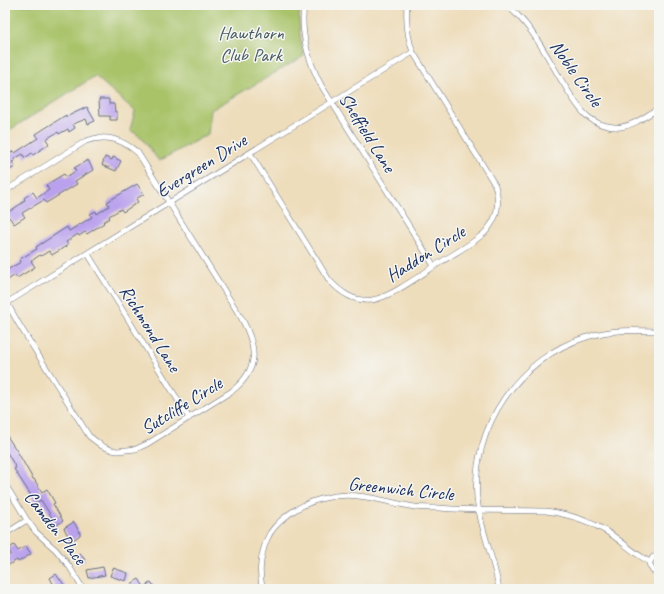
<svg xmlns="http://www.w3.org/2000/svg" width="664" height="594" viewBox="0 0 664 594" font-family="Caveat,sans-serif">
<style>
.green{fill:#a9c369;stroke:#627964}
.building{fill:#baa1ed}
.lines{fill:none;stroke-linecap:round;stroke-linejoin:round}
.street-casing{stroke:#656c7f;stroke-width:6}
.street{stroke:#fff;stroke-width:5}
.labels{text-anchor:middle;stroke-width:3;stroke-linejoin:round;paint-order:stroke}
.park-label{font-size:19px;fill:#465b61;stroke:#f6f6f2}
.street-label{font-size:19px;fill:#1b2f5e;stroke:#f6f6f2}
</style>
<rect width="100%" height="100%" fill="#f6f6f2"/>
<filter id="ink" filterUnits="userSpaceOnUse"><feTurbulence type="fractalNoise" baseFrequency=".025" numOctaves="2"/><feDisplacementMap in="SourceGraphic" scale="8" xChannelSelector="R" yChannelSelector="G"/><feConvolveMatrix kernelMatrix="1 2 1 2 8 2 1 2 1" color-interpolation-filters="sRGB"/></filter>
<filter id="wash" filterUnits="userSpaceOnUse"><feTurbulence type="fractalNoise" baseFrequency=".012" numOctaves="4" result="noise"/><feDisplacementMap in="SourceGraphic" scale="16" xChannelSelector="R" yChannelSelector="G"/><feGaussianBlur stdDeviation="0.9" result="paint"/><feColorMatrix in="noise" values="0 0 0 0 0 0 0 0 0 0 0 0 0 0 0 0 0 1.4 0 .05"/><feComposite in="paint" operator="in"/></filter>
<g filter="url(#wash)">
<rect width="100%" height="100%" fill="#edb"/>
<path class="green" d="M5,5H300C298,23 300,39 304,56L211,110L208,134L159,161L141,137L130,130L135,111L95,76L5,133Z"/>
<g id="blocks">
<path class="building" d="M99,99H109V104H114L115,112H117V120H110V116H100Z
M87,107L95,121L88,124L86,119L73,124L75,128L69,132L68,129L59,134L58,132L46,139L49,144L33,155L32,153L25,158L23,154L14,159L15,161L12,162L15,167L8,171L5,166V156L14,151L15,153L38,138L36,134L66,115V117Z
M105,157L112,160L113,157L121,161L116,171L102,165Z
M88,160L93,170L75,181L77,184L46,203L44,200L22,213L25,217L14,224L9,217L7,218L5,215V210L8,208L10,211L22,203V202L25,200L24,198L33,192L37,198L49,190L46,185L64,174L66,177L76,171L74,168Z
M137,184L144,194L136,199L138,202L123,212L121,209L109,216L110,218L103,222L104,223L87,234L85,232L79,236L78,234L66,242L68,245L52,255L49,251L41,256L40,255L31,261L35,267L17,278L15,275L8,280L5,275V271L21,262L20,259L37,249L36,247L67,227L69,231L92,217L90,214L96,211L97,214L109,206L107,202Z
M5,433L17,451L33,479H34L42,492L47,489L55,503L53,504L63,521L52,528L47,522L52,519L51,516L41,500L36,503L14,469L16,468L5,449Z
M74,522L80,533V535L68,544L65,538L68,536L64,528Z
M14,545L18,551L26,546L31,554L18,562L17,560L5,567V558L11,554L8,549Z
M80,553L85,560L78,564L74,557Z
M103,567L105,575L89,578L87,570Z
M113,568L128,573L126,581L110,576Z
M56,574L60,580V579L67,589H56L50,578Z
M139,579L144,587L151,582L156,589H134L131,584Z"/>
</g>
</g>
<g filter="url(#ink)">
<use href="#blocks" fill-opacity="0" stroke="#656c7f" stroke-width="1"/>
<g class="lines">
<defs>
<path id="street" d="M304,5C300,33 308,60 321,85L434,266
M506,5C532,24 548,59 565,86C572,97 578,108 587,116C596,124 609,128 621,127C635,125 647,115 659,108
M250,153L329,280C341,293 354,302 372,300C392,297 423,273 441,262C455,253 470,245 482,235C485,233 488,229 490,226C499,214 499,199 495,185L413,52C407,37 406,21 407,5
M5,191L86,141C106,134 122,139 138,153L242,319C257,347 260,369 232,391L147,444L136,449L117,451L112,450L102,446L89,436L20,326L7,303
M88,254L189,418
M5,304L413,52
M5,484L27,520L36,532L56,550L69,566L83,589
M5,534L27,520
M659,556L653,557L649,564L653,571L659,573
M263,589C258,573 261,554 267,539C271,529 281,520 289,514C308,500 335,493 358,496C377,498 396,504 415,507C423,508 431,508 439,508C475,511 511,510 546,511C568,514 593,522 612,535C625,544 636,555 650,562
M499,589C494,558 480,529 477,498C471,427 519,357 587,337C611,329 634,330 659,331"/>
</defs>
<use href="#street" class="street-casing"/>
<use href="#street" class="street"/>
</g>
</g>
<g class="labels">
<g class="park-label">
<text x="251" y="39">Hawthorn<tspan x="251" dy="22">Club Park</tspan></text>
</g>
<g class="street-label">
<text transform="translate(577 73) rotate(55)" y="7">Noble Circle</text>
<text transform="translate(368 132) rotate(58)" y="7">Sheffield Lane</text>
<text transform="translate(201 165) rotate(-32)" y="7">Evergreen Drive</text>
<text transform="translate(425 253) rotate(-32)" y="7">Haddon Circle</text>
<text transform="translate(151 328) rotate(58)" y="7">Richmond Lane</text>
<text transform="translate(181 405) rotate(-32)" y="7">Sutcliffe Circle</text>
<text transform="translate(401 488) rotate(6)" y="7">Greenwich Circle</text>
<text transform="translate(56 527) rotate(52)" y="7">Camden Place</text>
</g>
</g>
<rect width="664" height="594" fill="none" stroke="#f6f6f2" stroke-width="20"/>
</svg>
